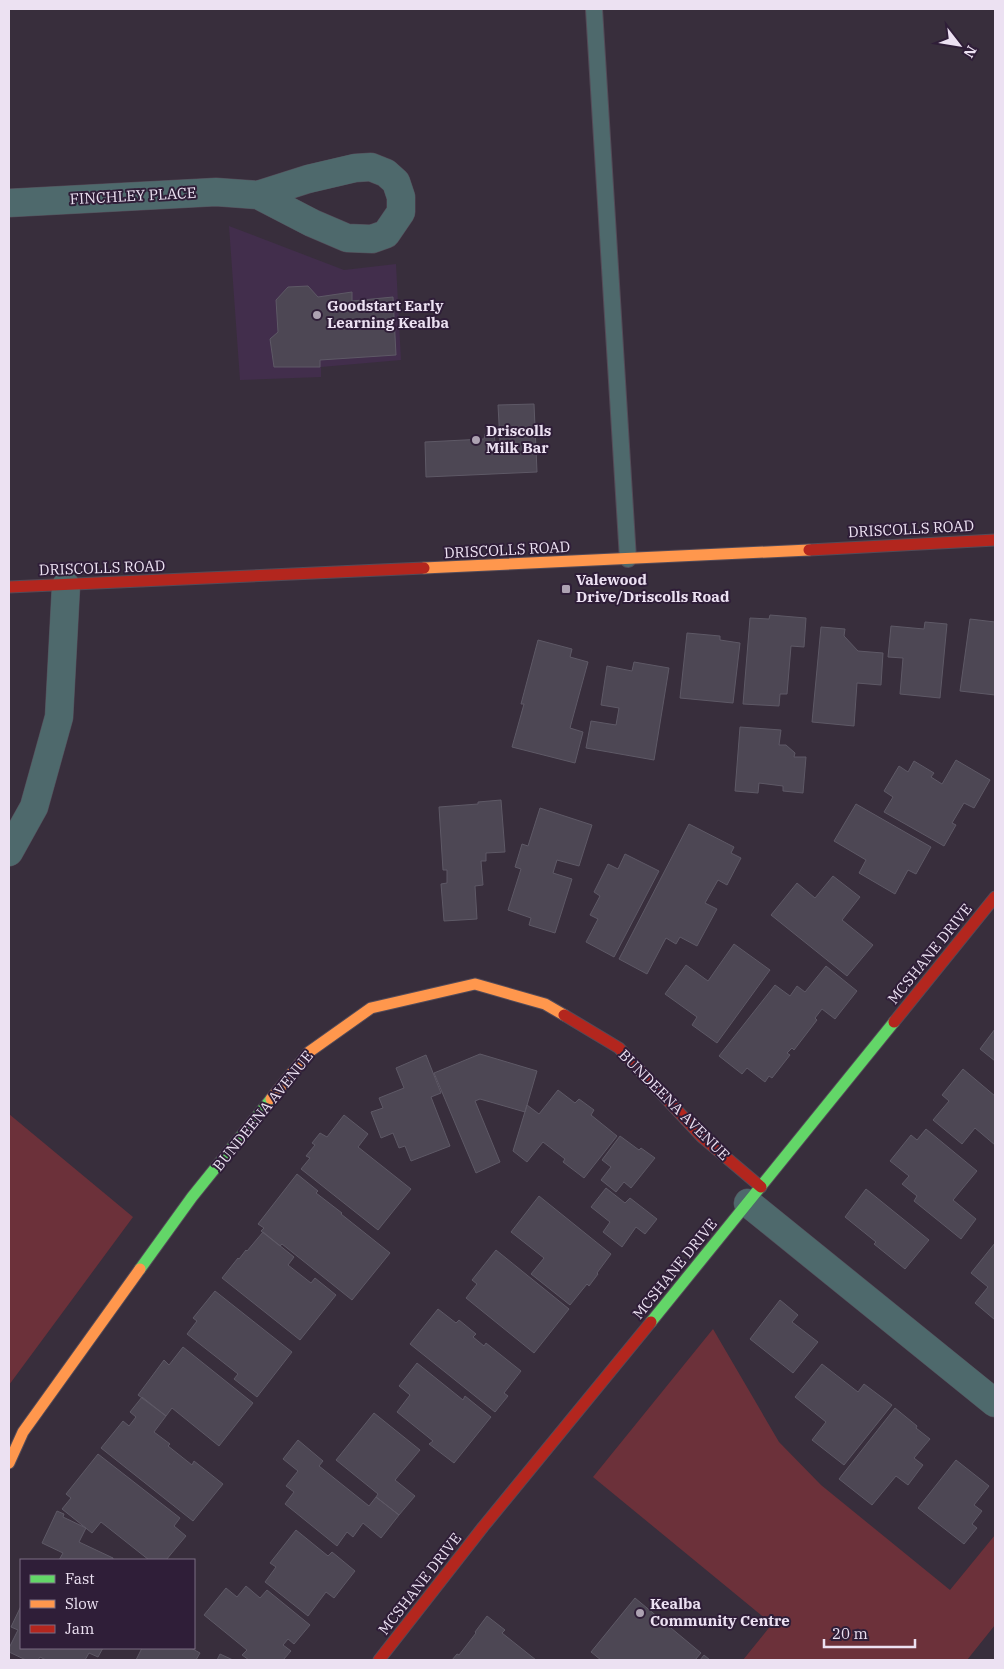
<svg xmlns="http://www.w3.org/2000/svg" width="1004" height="1669" viewBox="0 0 1004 1669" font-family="'IBM Plex Serif',serif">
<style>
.built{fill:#422e4c}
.green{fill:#6c313a}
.building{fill:#4d4754;stroke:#5e5966}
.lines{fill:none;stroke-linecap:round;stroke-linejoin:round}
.lane-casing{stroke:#544b58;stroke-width:18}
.street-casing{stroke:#544b58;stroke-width:29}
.fast-casing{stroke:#544b58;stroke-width:13}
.slow-casing{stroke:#544b58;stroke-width:13}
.jam-casing{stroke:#544b58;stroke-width:13}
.lane{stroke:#4e696c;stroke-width:16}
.street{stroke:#4e696c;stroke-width:28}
.fast{stroke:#63d668;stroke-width:11}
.slow{stroke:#ff974d;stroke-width:11}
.jam{stroke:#b3261e;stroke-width:11}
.poi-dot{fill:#ada2b2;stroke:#2f1e38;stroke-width:2}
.labels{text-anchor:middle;stroke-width:4;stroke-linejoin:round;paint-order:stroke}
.street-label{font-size:15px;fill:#ece1f2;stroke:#2f1e38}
.poi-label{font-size:15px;font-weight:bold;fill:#ece1f2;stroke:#2f1e38;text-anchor:start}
</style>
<rect width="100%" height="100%" fill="#382e3c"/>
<path class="built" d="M229,226L344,270L396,264L401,360L321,367V377L240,380Z"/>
<path class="green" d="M9,1114L133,1217L9,1385Z
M713,1329L779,1442L821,1485L950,1590L995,1535V1625L967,1660H743L772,1624L593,1477Z"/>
<path class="building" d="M308,286L318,297L352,292V301L393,297L396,355L320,360V367H274L270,339L278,332L276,300L288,287Z
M534,404L537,472L426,477L425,442L484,439L485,434H494L495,442H500L498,405Z
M770,615L806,618L804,647L791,646L787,694H780L779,706L743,704L750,618L769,619Z
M970,619L995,622V695L960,691Z
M925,622L947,624L940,698L900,694L903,658L888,657L891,626L924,629Z
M821,627L845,629L844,636L858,651L883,653L881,685L857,683L854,726L812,722Z
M687,633L720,636V640L740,643L733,703L680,698Z
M538,640L572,649L570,657L588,662L570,728L583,732L575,763L512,747L524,704H521Z
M634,662L669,668L654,760L586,748L591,721L616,725L619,708L601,705L607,666L632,671Z
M740,727L781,730L779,745H786L795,753L794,757H806L803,793L783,791V786L759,783L758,793L735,791Z
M956,760L990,780L974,808L964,803L952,823L956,825L944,846L884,812L893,797L884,791L899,766L908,772L914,761L934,773L931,777L942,784Z
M501,800L505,852L486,853V861H481L483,885L475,886L477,919L444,921L441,884L447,883V870H443L439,807L478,804V802Z
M856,804L931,847L916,874L908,870L895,894L859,873L866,860L834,841Z
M540,808L592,825L579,866L557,860L553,873L572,879L555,933L529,925L531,918L508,910L521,869L515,867L522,844L528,846Z
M689,824L734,847L731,853L741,858L727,885L718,880L705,903L717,909L697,946L680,937L676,944L666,938L647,974L619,959Z
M625,854L659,871L614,957L586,942L598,919L590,915L600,896L594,892L608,864L618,869Z
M833,876L860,897L842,920L873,945L847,976L771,915L797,883L815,898Z
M734,944L770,970L717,1043L692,1025L697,1017L665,994L686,965L708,981Z
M826,966L857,991L835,1019L822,1009L815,1018L817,1020L794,1050L792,1048L787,1053L790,1055L772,1078L769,1076L765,1082L747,1068L742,1074L719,1056L775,985L790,996L797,986L805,992Z
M995,1029V1061L980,1049Z
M480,1054L537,1071L525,1112L480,1099L475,1101L500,1162L476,1173L434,1073Z
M426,1055L441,1093L431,1097L450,1146L411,1161L405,1146L399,1148L393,1133L381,1138L371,1112L383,1108L379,1098L404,1088L396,1068Z
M963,1069L995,1096V1145L975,1128L962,1144L933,1120L949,1101L942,1095Z
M558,1090L575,1103L579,1099L594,1110L591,1115L617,1136L584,1178L563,1162L565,1159L543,1142L527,1162L513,1151L527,1105L539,1114Z
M344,1115L368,1134L358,1147L411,1189L378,1230L301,1169L310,1158L306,1156L315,1145L312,1143L320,1133L327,1137Z
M926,1129L977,1171L953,1200L976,1219L961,1239L914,1201L917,1196L902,1184L909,1176L890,1161L911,1135L917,1140Z
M620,1136L639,1150L641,1148L655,1158L631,1188L624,1182L616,1192L601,1180L611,1167L602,1160Z
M297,1174L318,1191L316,1193L342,1213L341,1214L390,1253L352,1300L282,1244L280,1246L261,1231L264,1228L258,1224Z
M606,1188L625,1203L630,1198L657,1219L645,1234L636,1227L622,1247L603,1232L610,1222L591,1207Z
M866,1189L929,1240L905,1269L874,1244L876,1242L845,1217Z
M539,1196L611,1254L597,1273L598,1274L589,1286L587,1284L570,1305L531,1274L544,1258L511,1232Z
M263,1232L294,1257L288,1265L311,1283L315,1278L336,1295L300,1340L222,1278L238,1258L239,1259L246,1250L247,1251Z
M995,1243V1320L975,1303L988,1287L971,1273Z
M496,1250L569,1309L534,1353L466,1298L477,1284L472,1280Z
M215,1291L292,1352L257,1397L234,1379L238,1374L187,1334L197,1321L193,1318Z
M780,1300L798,1315L792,1322L818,1342L793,1373L750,1339Z
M438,1309L456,1323L459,1320L476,1334L473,1337L484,1346L486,1343L521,1371L504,1393L508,1396L495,1412L410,1344Z
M183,1347L253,1403L219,1446L172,1408L166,1416L138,1395L164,1360L169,1365Z
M417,1363L463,1400L465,1396L491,1417L454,1463L429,1444L433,1441L397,1412L410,1395L399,1386Z
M822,1364L858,1392L864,1384L892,1405L844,1465L812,1440L826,1422L795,1397Z
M142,1397L166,1416L154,1432L170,1444L168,1446L192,1465L194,1461L223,1484L193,1521L101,1448L123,1421L129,1426L136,1417L130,1412Z
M895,1408L917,1426L916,1428L930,1439L914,1458L923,1465L908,1485L896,1476L872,1505L839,1479Z
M374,1413L420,1450L395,1480L415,1496L399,1515L376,1497L378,1494L336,1460Z
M298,1440L323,1461L319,1466L369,1506L376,1497L399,1515L381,1538L363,1523L353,1537L347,1532L337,1546L285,1504L294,1492L286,1486L298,1471L283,1459Z
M98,1454L180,1518L174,1526L186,1536L166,1560H149L101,1522L92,1533L62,1509L71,1498L66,1494Z
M956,1460L989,1486L974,1505L982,1511L972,1524L977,1528L964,1544L918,1508Z
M57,1511L64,1514L63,1517L86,1528L79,1542L113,1558V1560H59L63,1553L42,1543Z
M296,1530L328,1556L332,1552L355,1571L334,1598L326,1592L308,1616L265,1582L276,1567L270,1563Z
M246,1586L260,1598L267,1590L310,1625L294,1644L288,1639L283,1645L291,1651L283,1660H249L242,1655L247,1650L204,1615L226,1588L237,1597Z
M635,1598L701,1653L695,1660H601L591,1652Z
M21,1606V1648H103L98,1657L89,1653L85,1660H46L40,1657L38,1660H26L9,1652V1648L18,1630L11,1627Z
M487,1616L505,1630L502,1633L536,1660H452L457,1654L459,1655L476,1633L475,1632Z
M142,1648H191L200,1653L196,1660H136Z
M220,1654L233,1660H217Z
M704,1655L710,1660H700Z"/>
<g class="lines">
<defs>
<path id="lane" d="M594,9L628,559"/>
<path id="street" d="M9,203L216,192L258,195L308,179L355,168L371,167L386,173L396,182L401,197V212L386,234L372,239L347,238L312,223L258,195
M9,852L34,807L59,717L66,586
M748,1203L995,1403"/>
<path id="fast" d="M140,1269L192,1197L271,1099
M651,1322L894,1022"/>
<path id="slow" d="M424,568L809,550
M271,1099L309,1052L371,1008L475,984L545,1004L564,1015
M9,1463L23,1432L140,1269"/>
<path id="jam" d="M809,550L995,540
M9,587L424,568
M564,1015L619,1048L702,1137L761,1187
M894,1022L995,897
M379,1660L483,1527L651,1322"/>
</defs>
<use href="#lane" class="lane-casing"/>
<use href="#street" class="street-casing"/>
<use href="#fast" class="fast-casing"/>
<use href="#slow" class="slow-casing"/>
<use href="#jam" class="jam-casing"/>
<use href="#lane" class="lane"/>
<use href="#street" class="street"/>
<use href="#fast" class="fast"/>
<use href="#slow" class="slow"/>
<use href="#jam" class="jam"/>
</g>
<g class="poi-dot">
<circle cx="317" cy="315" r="5"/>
<circle cx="476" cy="440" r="5"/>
<rect x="561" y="584" width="10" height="10" rx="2.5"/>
<circle cx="640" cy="1613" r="5"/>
</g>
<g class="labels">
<g class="street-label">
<text transform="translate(133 196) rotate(-3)" y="5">FINCHLEY PLACE</text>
<text transform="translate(911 529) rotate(-3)" y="5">DRISCOLLS ROAD</text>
<text transform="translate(507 550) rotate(-3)" y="5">DRISCOLLS ROAD</text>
<text transform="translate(102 568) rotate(-2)" y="5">DRISCOLLS ROAD</text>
<text transform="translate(930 954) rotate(-51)" y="5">MCSHANE DRIVE</text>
<text transform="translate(674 1105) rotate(45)" y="5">BUNDEENA AVENUE</text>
<text transform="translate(263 1111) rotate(-51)" y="5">BUNDEENA AVENUE</text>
<text transform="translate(675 1269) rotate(-51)" y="5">MCSHANE DRIVE</text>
<text transform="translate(420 1584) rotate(-52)" y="5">MCSHANE DRIVE</text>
</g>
<g class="poi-label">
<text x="327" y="311">Goodstart Early<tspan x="327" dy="17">Learning Kealba</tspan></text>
<text x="486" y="436">Driscolls<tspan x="486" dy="17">Milk Bar</tspan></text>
<text x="576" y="585">Valewood<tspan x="576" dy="17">Drive/Driscolls Road</tspan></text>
<text x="650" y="1609">Kealba<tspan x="650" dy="17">Community Centre</tspan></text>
</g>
</g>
<rect width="1004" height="1669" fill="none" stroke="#ece1f2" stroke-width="20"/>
<rect x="20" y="1559" width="175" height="90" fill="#2f1e38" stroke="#7b6c82"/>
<rect x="30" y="1575" width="25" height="8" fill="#63d668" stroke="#7b6c82"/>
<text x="65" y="1584" font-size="15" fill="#ece1f2">Fast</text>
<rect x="30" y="1600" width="25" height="8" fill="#ff974d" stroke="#7b6c82"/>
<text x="65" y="1609" font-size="15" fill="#ece1f2">Slow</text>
<rect x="30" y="1625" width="25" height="8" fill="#b3261e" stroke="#7b6c82"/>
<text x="65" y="1634" font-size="15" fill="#ece1f2">Jam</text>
<g transform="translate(959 45) rotate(121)" stroke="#2f1e38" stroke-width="4" paint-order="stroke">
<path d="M0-4L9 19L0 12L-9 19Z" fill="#ece1f2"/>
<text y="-8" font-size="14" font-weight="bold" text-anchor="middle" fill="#ece1f2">N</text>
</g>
<path d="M824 1639v8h91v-8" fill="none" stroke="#ece1f2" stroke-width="2.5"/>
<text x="832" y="1639" font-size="15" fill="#ece1f2" stroke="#2f1e38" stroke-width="4" paint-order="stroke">20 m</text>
</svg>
